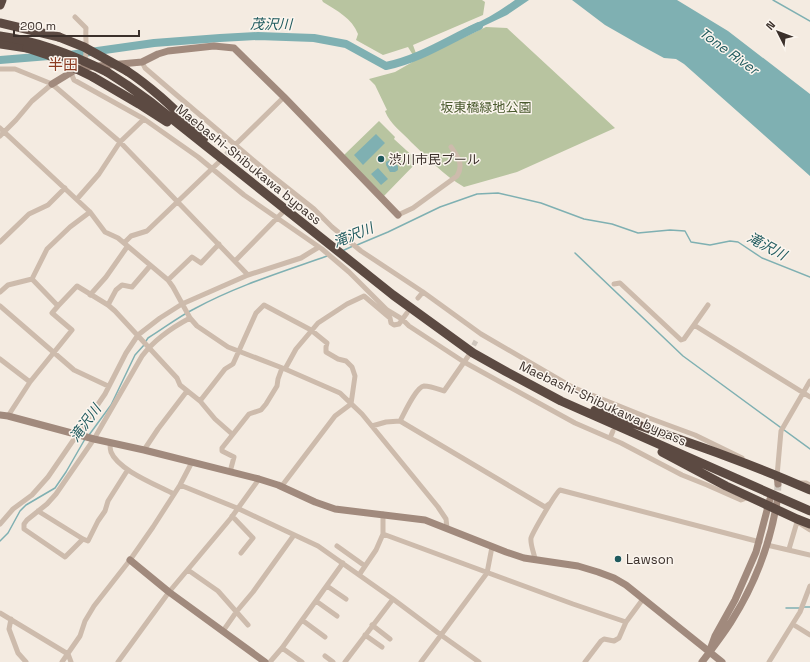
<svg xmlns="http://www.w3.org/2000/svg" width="810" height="662" viewBox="0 0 810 662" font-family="'Space Grotesk','Noto Sans JP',sans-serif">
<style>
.green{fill:#b8c4a0}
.water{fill:#7fb0b2}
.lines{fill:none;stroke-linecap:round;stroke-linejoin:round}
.stream{stroke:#7fb0b2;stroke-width:1.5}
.river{stroke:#7fb0b2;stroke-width:8}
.street-tunnel{stroke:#cfc6bd;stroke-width:5;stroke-dasharray:5 2.5;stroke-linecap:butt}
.secondary-tunnel{stroke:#cfc6bd;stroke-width:7;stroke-dasharray:7 3.5;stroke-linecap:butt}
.street{stroke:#cdbbac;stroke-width:5}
.secondary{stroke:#a18a7d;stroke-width:7}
.highway{stroke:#5c4a42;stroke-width:9}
.highway-bridge{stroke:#5c4a42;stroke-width:9}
.poi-dot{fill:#1f5a5e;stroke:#fbf5ee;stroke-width:1.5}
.labels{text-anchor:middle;stroke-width:3;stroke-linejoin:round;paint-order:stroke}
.park-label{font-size:13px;fill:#4a5a2e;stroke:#fbf5ee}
.poi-label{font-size:13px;fill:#3b302b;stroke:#fbf5ee;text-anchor:start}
.street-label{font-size:13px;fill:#3b302b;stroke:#fbf5ee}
.water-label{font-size:14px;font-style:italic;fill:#1f5a5e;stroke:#fbf5ee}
.quarter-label{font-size:15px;fill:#8c3b22;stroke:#fbf5ee}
</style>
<rect width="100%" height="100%" fill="#f4ebe1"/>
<path class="green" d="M322,0H482L485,2L483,15L413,45L418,59L486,27L507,28L615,128L517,172L464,187C443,175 428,158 411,142C402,132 390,124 385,111L387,110L375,85L369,79L395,72L416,60L408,47L383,55L356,40L358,34C352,18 337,11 323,2Z
M379,121L395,137L394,139L418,161L383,197L344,155Z"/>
<path class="water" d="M515,0H529L507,15L471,32L468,27C485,20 500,11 515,0Z
M572,0H677L728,31L810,94V176L684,64L676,59L664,58L640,45L605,25Z
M376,134L385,143L363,165L354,155Z
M390,160L398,166V170L395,172H390L386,165V162Z
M378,168L388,179L381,185L371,174Z"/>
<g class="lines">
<path class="stream" d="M773,0L810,21
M357,245L388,232L440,207L477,194L498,193L541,203L584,219L612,224L638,233L670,230L685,231L691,242L710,245L730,241L738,242L762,258L810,277
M342,251L353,246
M575,253L683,356L810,449
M146,341L148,338C163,329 178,317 194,309C236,286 282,272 327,256
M89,435L111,405L135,355L144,345
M0,541L8,533L20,511L26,505L55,488L66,472L85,439
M804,607H810
M786,608H800"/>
<path class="river" d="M69,55L154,43L220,38L258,36L314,38L346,44L386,66C420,59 448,40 479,26
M0,60L49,56"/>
<path class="street-tunnel" d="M221,160L230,150
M285,211L295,201
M470,352L477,339"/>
<path class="secondary-tunnel" d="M777,501L778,484"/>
<path class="street" d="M75,17L86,28C85,38 88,55 84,63L74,64L71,68V73L74,80L144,119L198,157L244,195L322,249L349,272L387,310L402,319L409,326L464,362L575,423L621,443L682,475L707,485L741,500L749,497
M142,62L145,68L173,92L266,171L314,209L332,227L361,251L423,292L481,334L572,387L649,418L695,435L742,458
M0,69H15L52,84L120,142L248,275
M0,128L90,212L105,232L118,238L168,280L173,287L190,318L197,326L228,347L285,369L340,393L362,414L438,507L446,519L447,528
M0,136L16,120L32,101L52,84
M230,150L284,97
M77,199L99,174L120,142L144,119
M398,215L413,208L457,176C464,165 458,157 451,147
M0,242L29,214L48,205L65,188
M124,243L131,236L147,231L219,162
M235,261L282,213
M32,279L47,249L70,227L90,212
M168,280L192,257L201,263L219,244
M614,284L620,283L681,340L684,339L708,305
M0,292L8,285L32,279L58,306L77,286L108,305L115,311L177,378L180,385L200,401L215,419L232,434
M90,295L106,277L127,247
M418,298L423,292
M108,305L116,290L122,285L132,287L150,266
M0,306L74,370L108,386
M694,325L810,397
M0,359L30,382
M285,369L296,349L318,323L347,304L364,296L390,318L391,323L394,325L399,324L407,313
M200,401L225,369L233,364L256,313L264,305L311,330L327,343L326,347V352L338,359L346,361L352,367L355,376L351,404L335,416L281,487
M8,416L30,382L72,330L52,313L58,306
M400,421C404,414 416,387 424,386C430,386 438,389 444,391L469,355
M372,426L386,422L400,421L545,507L549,504
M610,438L613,431
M110,443C110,446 110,449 111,452C118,470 157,485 174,494
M144,450L158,429L187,391
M230,472L234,457L222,451V448L249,414L261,410L266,404L277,386L278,379L282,368
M777,476L781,431L810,381
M799,483H806L810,485
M180,485L237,508L318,546L393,599L441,635L479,662
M38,511L83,539L88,541L98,521L105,511L108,501L127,471
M232,516L253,538L241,553
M799,523L810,530
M0,524L13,509L32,495L48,477L105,394L126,353L138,335L160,318L182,304L248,275L301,258L319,247
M383,534L573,604L626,622
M83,539L65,557L24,529V524L27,520L47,504L56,494L94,439L142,356C155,339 171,328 190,318
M767,545L810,555
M337,546L365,566
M789,549L797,522
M535,559C534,553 530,544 531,538C533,532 556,492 560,490L760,542
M188,570L218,591L248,625
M359,575L376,550L383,534V514
M327,586L346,599
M316,601L337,616
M0,613L68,654L71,662
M11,619L9,629L18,653L26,662
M302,620L325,637
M372,625L390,639
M794,625L810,635
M223,631L237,611L253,592L294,535
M365,635L382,647
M282,648L302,662
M325,656L333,662
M62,662L80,636L85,621L94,606L130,560L153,527L180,485L192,462
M118,662L169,592L231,518L259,479
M270,662L282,648L343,563
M345,662L393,599
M421,662L487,573L492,547
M585,662L601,641L604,639L614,641L619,638L626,622L643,599
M769,662L800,612L810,586"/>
<path class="secondary" d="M52,84L75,70L88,67L142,62L158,54L168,51L214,46L234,48L284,97L398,215
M0,415L8,416L94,439L144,450L259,479L278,485L315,502L335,509L425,520L506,552L524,558L578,566L598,572L614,578L626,585L722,662
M777,476L778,484
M130,560L169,592L265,662
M711,647L715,636L735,600L756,552L770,499
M702,662C712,649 722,636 731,622C754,586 770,544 777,502"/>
<path class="highway" d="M0,5L2,0
M0,23L59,37
M0,44L27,48
M127,71C156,90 179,114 204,138
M107,72L127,85L152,103L393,295L473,353L505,371L561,401L810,511
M93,77L139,104L167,122
M595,410C666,435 741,459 810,490
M662,452L726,486L797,519L810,524"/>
<path class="highway-bridge" d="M0,36C38,41 73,55 107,72
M59,37L84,47L127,71
M27,48L48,55L93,77"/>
</g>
<g class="poi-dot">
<circle cx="381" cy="159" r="4"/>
<circle cx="618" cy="559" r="4"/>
</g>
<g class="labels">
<g class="park-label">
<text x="486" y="112">坂東橋緑地公園</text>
</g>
<g class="poi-label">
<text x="389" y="164">渋川市民プール</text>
<text x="626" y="564">Lawson</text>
</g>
<g class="street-label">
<text transform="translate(249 164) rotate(39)" y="5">Maebashi-Shibukawa bypass</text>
<text transform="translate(603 403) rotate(25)" y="5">Maebashi-Shibukawa bypass</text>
</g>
<g class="water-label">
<text transform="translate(271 24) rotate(1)" y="5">茂沢川</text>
<text transform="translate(729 51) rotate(36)" y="5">Tone River</text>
<text transform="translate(353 235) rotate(-22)" y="5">滝沢川</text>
<text transform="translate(767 246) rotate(28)" y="5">滝沢川</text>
<text transform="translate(85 423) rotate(-54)" y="5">滝沢川</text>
</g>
<g class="quarter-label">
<text x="63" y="70">半田</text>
</g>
</g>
<g transform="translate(778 32) rotate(312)" stroke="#fbf5ee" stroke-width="3" paint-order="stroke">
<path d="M0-3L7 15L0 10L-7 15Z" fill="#3b302b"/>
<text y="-6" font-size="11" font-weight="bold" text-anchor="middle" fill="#3b302b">N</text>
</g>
<path d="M14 30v6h125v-6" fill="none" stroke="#3b302b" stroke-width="2"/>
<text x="20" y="30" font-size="12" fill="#3b302b" stroke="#fbf5ee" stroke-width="3" paint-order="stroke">200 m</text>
</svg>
